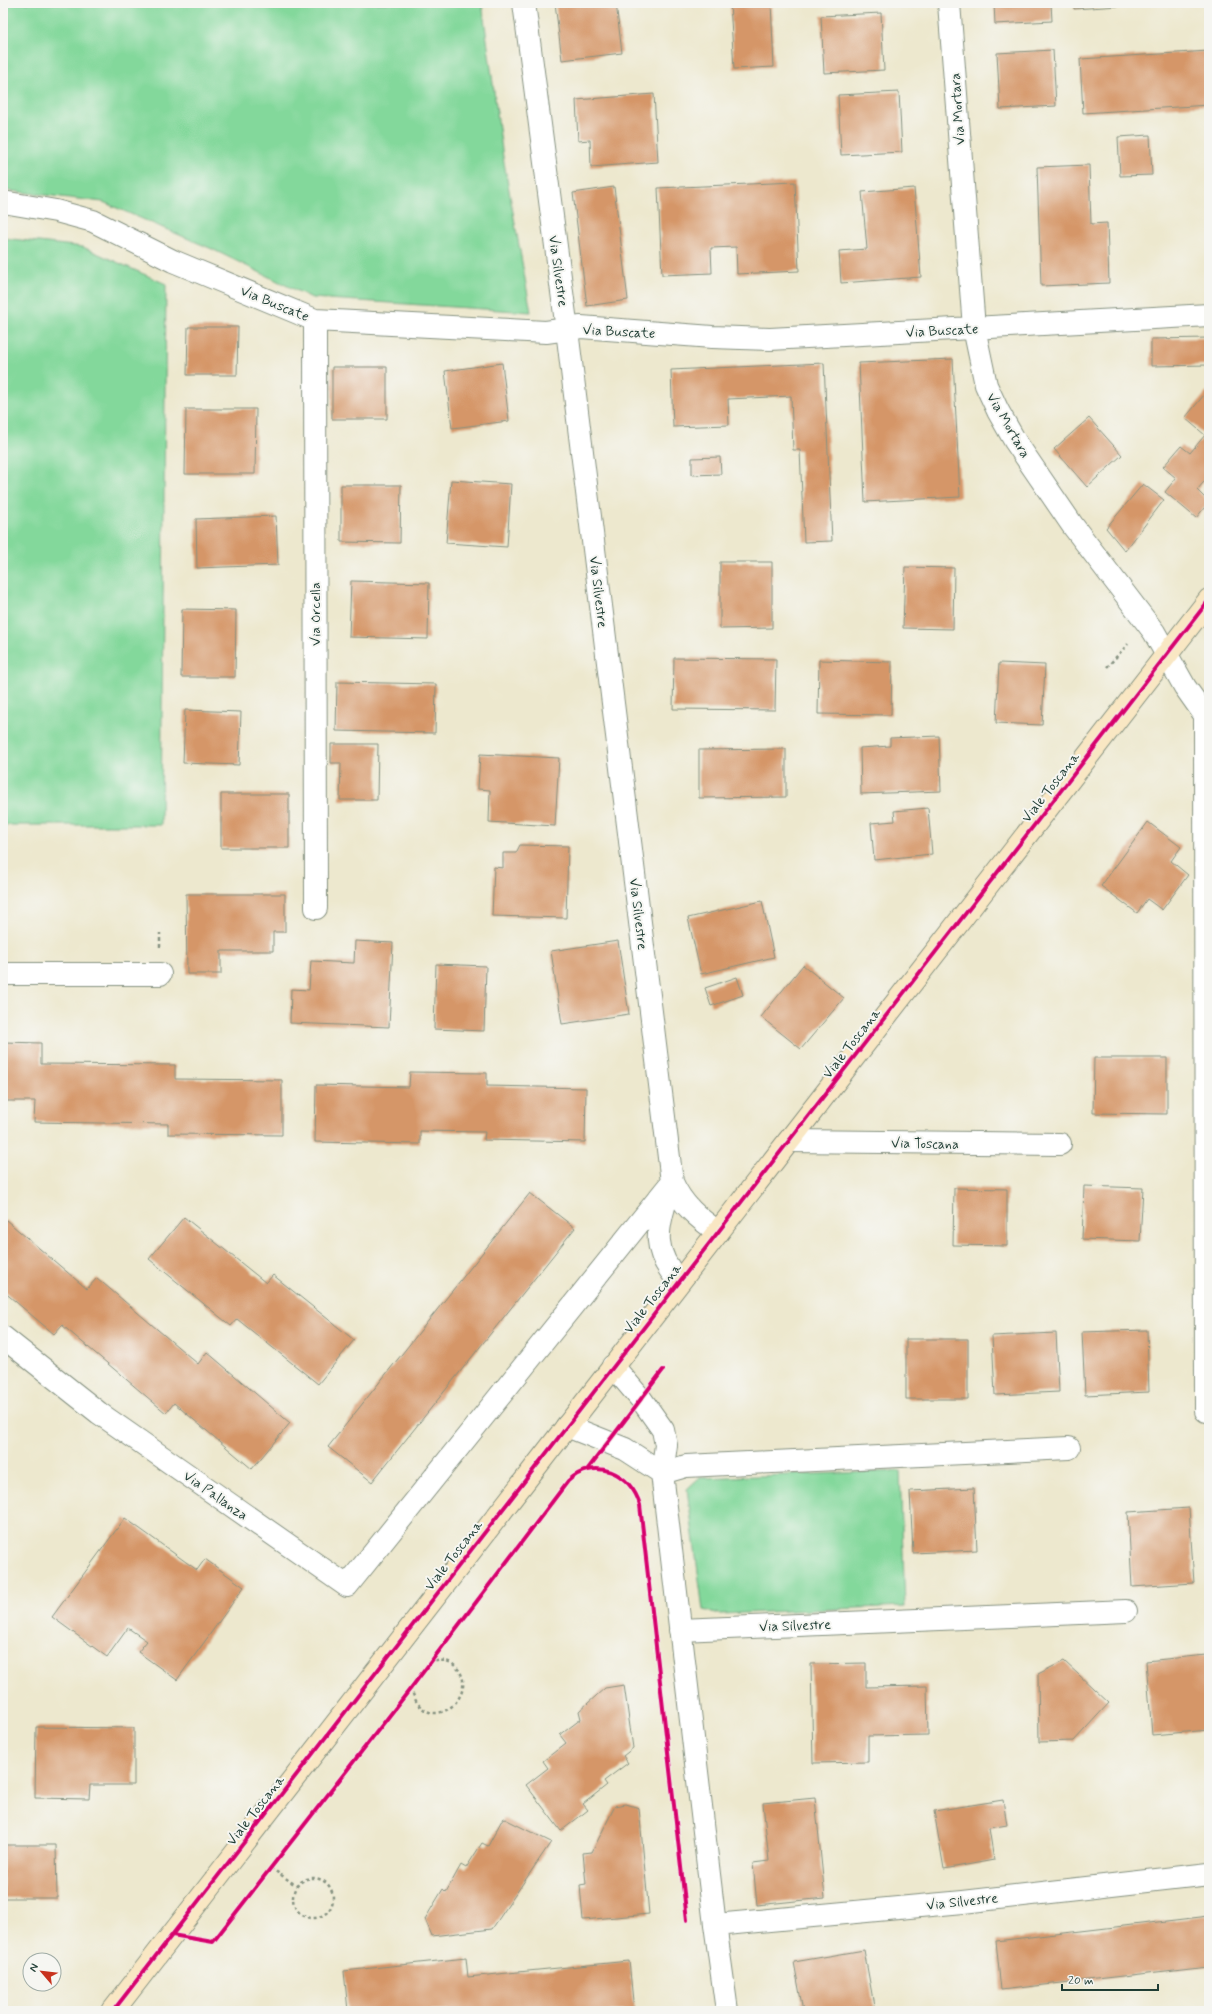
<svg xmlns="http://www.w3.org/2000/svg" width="1212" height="2014" viewBox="0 0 1212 2014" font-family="Mynerve,sans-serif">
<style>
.green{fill:#83d89b;stroke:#518a68}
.building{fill:#d59667}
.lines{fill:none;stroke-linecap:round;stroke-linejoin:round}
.street-casing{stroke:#869281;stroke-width:24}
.secondary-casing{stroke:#869281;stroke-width:24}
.path{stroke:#869281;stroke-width:2.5;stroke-dasharray:3 3;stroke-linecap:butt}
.street{stroke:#fff;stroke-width:22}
.secondary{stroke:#f9e7c3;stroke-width:22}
.cycleway-casing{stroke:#f6f6f2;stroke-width:6}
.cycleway{stroke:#d6006c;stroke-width:4}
.labels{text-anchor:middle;stroke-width:4;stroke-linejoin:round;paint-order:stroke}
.street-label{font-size:14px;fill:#1f3d34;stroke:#f6f6f2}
</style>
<rect width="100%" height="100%" fill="#f6f6f2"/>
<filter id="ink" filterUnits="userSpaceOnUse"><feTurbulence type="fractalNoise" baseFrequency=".025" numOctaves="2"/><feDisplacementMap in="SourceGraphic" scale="8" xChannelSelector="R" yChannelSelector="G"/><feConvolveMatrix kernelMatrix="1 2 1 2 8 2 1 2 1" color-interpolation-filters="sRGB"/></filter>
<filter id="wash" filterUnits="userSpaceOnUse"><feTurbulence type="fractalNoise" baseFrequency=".012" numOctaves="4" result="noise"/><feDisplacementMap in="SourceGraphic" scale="16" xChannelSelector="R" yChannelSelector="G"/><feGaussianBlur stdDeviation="0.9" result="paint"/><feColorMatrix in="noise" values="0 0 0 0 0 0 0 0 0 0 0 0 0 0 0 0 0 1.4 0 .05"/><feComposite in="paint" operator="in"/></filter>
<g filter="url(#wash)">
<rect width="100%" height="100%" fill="#ede8ce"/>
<path class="green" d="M3,3H482L503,157L531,312L312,298L212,249L103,202L3,190Z
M3,238L83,247L166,284L161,825H3Z
M900,1471L905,1606L721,1614L703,1610L687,1489L699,1478Z"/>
<g id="blocks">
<path class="building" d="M555,3H616L622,53L562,60Z
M730,3H771L774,67L734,69Z
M994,3H1051L1052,21L995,24Z
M1074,3H1149V4L1074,9Z
M881,13L884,70L824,73L821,16Z
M1053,50L1056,106L1000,109L997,53Z
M1209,51V105L1083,113L1080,59Z
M899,92L902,152L841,155L838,95Z
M654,94L658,162L591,167L590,140L578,141L576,100Z
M1150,135L1152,175L1120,176L1118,137Z
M1089,165L1091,224L1107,223L1109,283L1041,286L1037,167Z
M795,182L799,271L737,274L736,247L711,248L712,273L662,275L658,188Z
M614,187L628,300L587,306L573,193Z
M914,188L921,277L841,283L839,251L867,249L862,192Z
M188,327H238L237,375H187Z
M1209,338V365L1151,366V339Z
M953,359L960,497L865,502L859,363Z
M502,363L509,421L452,428L445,371Z
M824,363L832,541L804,542L800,450H793L791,396L728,399L729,425L673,427L671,370Z
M332,367H387V419H332Z
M1209,389V476L1197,490L1209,502L1196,518L1165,492L1176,478L1163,467L1181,446L1190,453L1205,435L1185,418Z
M186,409H256L255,474H185Z
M1089,418L1122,455L1087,487L1054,449Z
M720,457L721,474L692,475V458Z
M451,480L511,484L507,547L446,543Z
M1143,484L1164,500L1125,551L1106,528Z
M341,485H401L400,543L341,542Z
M276,516L278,565L197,568L196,519Z
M720,562H772V628L720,629Z
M905,567L954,568L953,629L903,628Z
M351,581L429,583L428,639L349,637Z
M182,609L236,610L235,677H181Z
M674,658L776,659L775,710L673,709Z
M819,660L892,662L891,715L818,714Z
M999,663L1045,665L1042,725L996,723Z
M337,682L436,684L435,733L336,731Z
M185,710L241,712L239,765L183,763Z
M939,736L941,791L861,794L860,748L890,746V738Z
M331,744H378L377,800H340L341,763H331Z
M786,749V797L699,798V750Z
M480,754L559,758L555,826L489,822L490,790L478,789Z
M221,794H289V848H221Z
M928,808L932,854L874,860L871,823L895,821L894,811Z
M1148,822L1181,847L1171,861L1188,875L1162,910L1147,899L1137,913L1101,886Z
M520,845L568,846L566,918L492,916L494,867L503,868V853H516Z
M186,894H285V932H273V951H221V974H187Z
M762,901L774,957L701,974L688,918Z
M355,941L393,943L389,1027L290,1023L291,989L309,990L311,961L354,963Z
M618,941L629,1014L562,1024L551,951Z
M436,964L486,966L484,1031L434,1029Z
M803,965L844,998L801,1049L761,1017Z
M737,977L743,995L711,1006L705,988Z
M3,1042L41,1043V1064L175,1065V1079L282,1080V1135L168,1134V1124L34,1122L35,1101H3Z
M1094,1058H1167V1114L1093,1113Z
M410,1072L487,1073V1086L586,1088L585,1142L484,1140L485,1132L420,1131V1144L315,1142L316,1085L409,1087Z
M1084,1186L1143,1188L1140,1241L1082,1239Z
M954,1188L1007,1189V1246L953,1245Z
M530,1193L575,1228L372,1482L328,1447Z
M184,1217L266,1283L273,1275L354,1340L318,1384L237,1319L231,1326L149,1259Z
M6,1220L87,1289L97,1278L198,1364L207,1352L290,1423L252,1469L174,1403L166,1413L62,1325L54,1334L3,1291V1224Z
M1147,1330L1149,1392L1085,1395L1082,1332Z
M1056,1333L1059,1392L995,1395L992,1336Z
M906,1339H968V1399H906Z
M974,1488L977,1550L913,1553L910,1491Z
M1189,1508L1194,1583L1132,1587L1128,1512Z
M125,1518L197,1570L205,1559L244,1587L177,1680L138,1652L147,1641L128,1628L107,1657L52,1617Z
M1206,1655L1209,1697V1730L1152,1735L1146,1661Z
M1064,1661L1109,1703L1074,1741L1039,1742L1038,1674Z
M866,1663V1687L927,1686L928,1735L868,1736V1762L813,1763L811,1664Z
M624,1685L633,1748L623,1756L628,1763L604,1781L607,1785L583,1804L588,1810L561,1831L526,1785L548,1768L543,1761L566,1743L560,1735L581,1719L579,1711L605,1688Z
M36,1727L134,1728V1785H90L89,1799L35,1798Z
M815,1798L825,1898L757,1905L753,1863L769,1861L763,1803Z
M1003,1800L1007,1825L989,1828L994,1860L944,1869L934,1811Z
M626,1804L639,1808L649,1914L583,1920L580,1885L586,1884L583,1853L592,1852L615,1806Z
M503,1818L551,1842L492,1929L432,1936L425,1919L443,1889L446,1892L461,1865L466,1868L482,1843L488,1846Z
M3,1845H56L57,1898H3Z
M1209,1916V1966L1001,1990L996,1941Z
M864,1950L875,2011H803L794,1962Z
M466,1958L468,1977L629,1961L634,2011H348L344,1971Z"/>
</g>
</g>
<g filter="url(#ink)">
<use href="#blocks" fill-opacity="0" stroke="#869281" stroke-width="1"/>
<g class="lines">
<defs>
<path id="street" d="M524,3L567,330L672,1182C682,1205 698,1218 718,1232
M949,3L974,328L986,385L998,411L1015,441L1073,526L1154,632L1185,687L1209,721
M3,202L56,211L93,221L173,261L315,320L546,332L581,327L712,337L770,339L1209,315
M315,320L316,908
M1205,717L1206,1411
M3,974H160
M789,1141L1060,1144
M668,1194C656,1230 652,1252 679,1281
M3,1337L99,1413L347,1586L672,1182
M613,1366L641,1399L663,1430L666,1445L662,1473L714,1917L727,2011
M567,1426L625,1449L662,1473
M662,1473L686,1466L1069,1448
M680,1630L1126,1611
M715,1925L963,1902L1209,1874"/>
<path id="secondary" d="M113,2011L1209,600"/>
</defs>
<use href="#street" class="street-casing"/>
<use href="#secondary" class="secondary-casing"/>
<path class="path" d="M1107,667L1128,644
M160,947V933
M411,1688C413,1694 415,1701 419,1705C441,1730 478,1690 457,1668C449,1659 441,1660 431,1662
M271,1868L297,1886
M293 1898a20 20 0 1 1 40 0a20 20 0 1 1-40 0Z"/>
<use href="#street" class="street"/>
<use href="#secondary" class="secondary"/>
<defs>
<path id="cycleway" d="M587,1470L663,1370
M172,1935L213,1942L411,1688L568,1481C595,1456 631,1473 640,1505L687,1920
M113,2011L1209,600"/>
</defs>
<use href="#cycleway" class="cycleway-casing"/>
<use href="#cycleway" class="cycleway"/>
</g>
</g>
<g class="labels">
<g class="street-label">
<text transform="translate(957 109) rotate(-94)" y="5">Via Mortara</text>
<text transform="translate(559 271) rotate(82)" y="5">Via Silvestre</text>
<text transform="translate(275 303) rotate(22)" y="5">Via Buscate</text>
<text transform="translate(942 330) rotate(-3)" y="5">Via Buscate</text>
<text transform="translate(619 331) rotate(3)" y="5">Via Buscate</text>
<text transform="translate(1009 425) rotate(60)" y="5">Via Mortara</text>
<text transform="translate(599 592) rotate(83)" y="5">Via Silvestre</text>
<text transform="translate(315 614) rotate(-90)" y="5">Via Orcella</text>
<text transform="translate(1050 787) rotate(-52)" y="5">Viale Toscana</text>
<text transform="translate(639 914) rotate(83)" y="5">Via Silvestre</text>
<text transform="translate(851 1043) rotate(-52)" y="5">Viale Toscana</text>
<text transform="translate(925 1143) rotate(1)" y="5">Via Toscana</text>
<text transform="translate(652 1298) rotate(-52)" y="5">Viale Toscana</text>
<text transform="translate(216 1495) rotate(35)" y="5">Via Pallanza</text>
<text transform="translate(453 1555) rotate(-52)" y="5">Viale Toscana</text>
<text transform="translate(795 1625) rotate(-2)" y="5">Via Silvestre</text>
<text transform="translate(255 1810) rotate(-52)" y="5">Viale Toscana</text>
<text transform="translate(962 1901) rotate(-6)" y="5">Via Silvestre</text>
</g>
</g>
<rect width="1212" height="2014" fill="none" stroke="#f6f6f2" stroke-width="16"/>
<g transform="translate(42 1972) rotate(298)"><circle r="19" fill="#f6f6f2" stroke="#a0aca6"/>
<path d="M0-3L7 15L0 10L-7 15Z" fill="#c8321e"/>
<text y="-6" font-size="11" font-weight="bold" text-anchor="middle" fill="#1f3d34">N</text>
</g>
<path d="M1062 1984v6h96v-6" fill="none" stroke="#1f3d34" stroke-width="2"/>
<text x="1068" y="1984" font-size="12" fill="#1f3d34" stroke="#f6f6f2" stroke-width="3" paint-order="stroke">20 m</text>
</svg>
